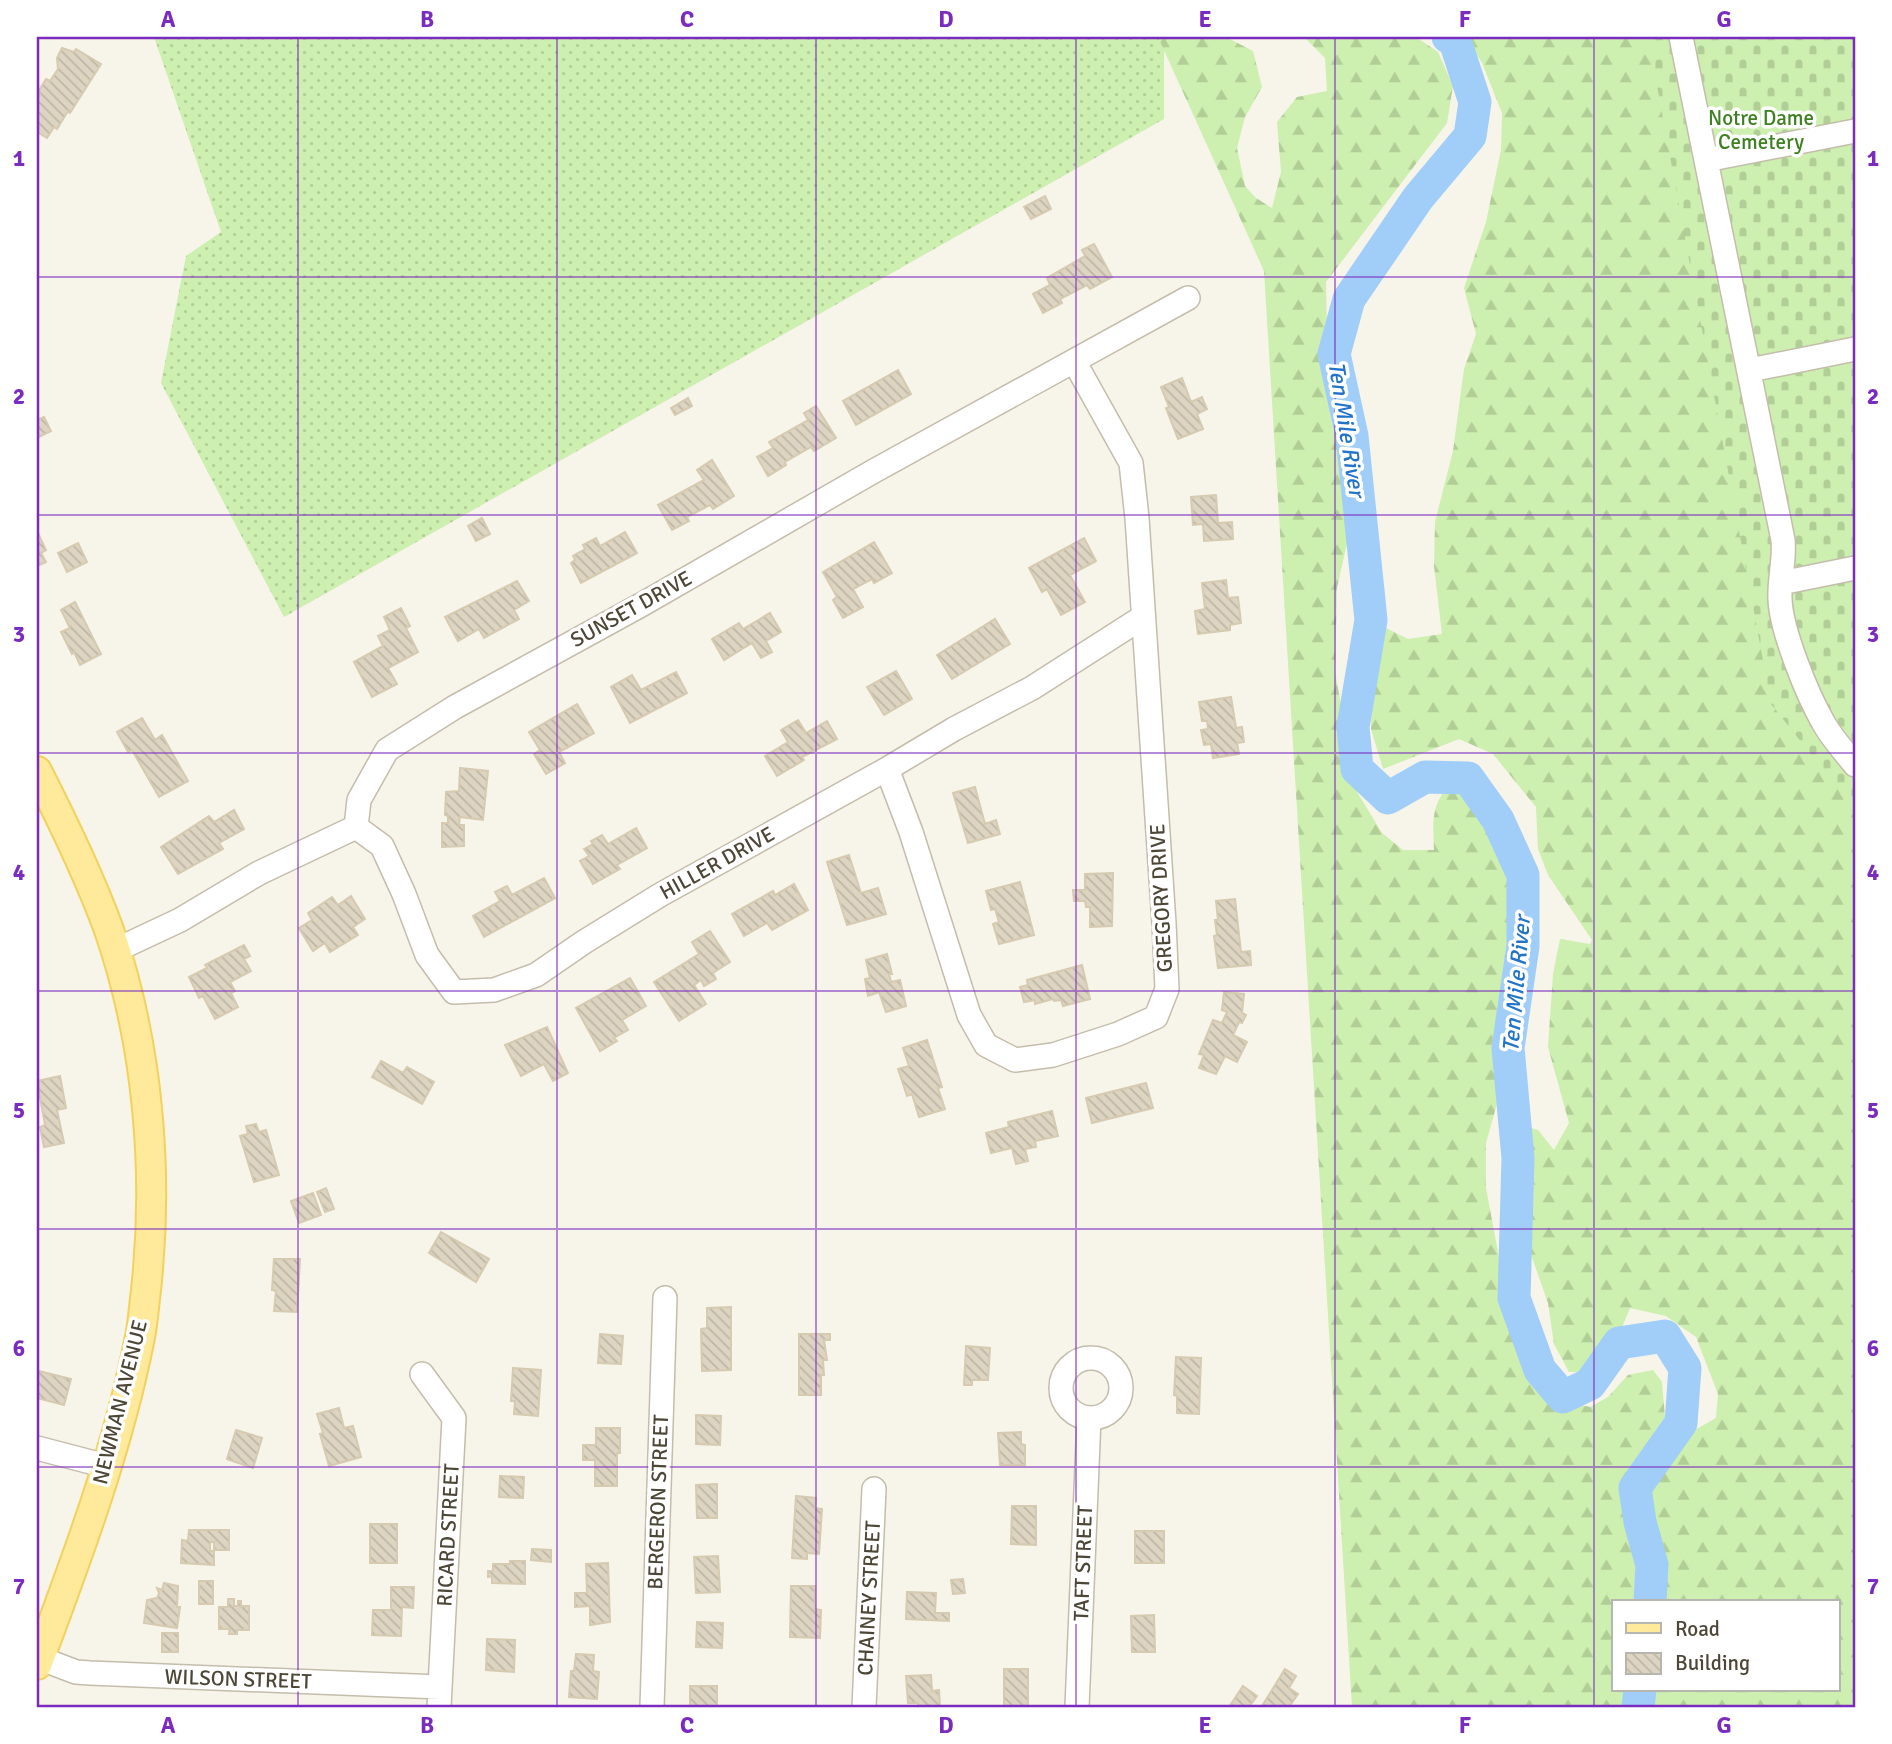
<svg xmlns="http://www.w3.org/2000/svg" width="1892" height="1744" viewBox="0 0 1892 1744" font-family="Signika,sans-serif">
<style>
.grass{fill:url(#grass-dots)}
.forest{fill:url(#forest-firs);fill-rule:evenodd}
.cemetery{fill:url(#cemetery-stones)}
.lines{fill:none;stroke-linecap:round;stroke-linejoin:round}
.river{stroke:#a1cef9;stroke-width:33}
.building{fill:url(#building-back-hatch);stroke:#d6cab0;stroke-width:2}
.minor-casing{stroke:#c4bdab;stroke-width:26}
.major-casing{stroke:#f2d15d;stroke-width:32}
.minor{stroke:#fff;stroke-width:23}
.major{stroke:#ffea9b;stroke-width:28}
.grid{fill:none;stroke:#7b2cbf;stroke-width:2;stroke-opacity:0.55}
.labels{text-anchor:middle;stroke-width:7;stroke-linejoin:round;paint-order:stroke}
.park-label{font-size:21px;fill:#3e8121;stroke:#fff}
.street-label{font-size:21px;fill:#4c4637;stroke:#fff}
.water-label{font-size:23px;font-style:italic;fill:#2174c7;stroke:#fff}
.neatline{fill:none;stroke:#7b2cbf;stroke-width:2.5}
.grid-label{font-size:23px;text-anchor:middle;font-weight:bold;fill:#7b2cbf}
</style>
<defs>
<pattern id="grass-dots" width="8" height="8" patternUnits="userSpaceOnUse" patternTransform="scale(1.75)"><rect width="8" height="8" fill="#cdefaf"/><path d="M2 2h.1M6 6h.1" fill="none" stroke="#b2ce97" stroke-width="1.8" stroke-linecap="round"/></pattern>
<pattern id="forest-firs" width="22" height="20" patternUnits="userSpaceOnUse" patternTransform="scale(1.75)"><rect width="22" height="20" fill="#cdefaf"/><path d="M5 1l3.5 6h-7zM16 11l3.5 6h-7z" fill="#b2ce97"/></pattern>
<pattern id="cemetery-stones" width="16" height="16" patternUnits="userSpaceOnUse" patternTransform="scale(1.75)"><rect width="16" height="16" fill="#cdefaf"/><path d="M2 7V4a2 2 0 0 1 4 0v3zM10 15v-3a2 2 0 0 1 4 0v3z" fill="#b2ce97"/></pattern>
<pattern id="building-back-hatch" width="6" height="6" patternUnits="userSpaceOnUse" patternTransform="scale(1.75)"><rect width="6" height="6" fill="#ddd4c1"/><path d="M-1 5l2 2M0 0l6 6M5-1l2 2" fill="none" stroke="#bfb7a6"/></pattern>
</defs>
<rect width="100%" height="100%" fill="#f7f4ea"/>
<path class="grass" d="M154,37H1164V119L284,617L161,383L186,256L221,232Z"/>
<path class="forest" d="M1158,37H1226L1253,51L1262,87L1245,117L1237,148L1245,186L1256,198L1272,208L1281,172L1277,122L1297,97L1327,91L1325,58L1304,37H1416L1438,52L1453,86L1447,123L1326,282L1328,385L1353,516L1337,588L1335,672L1357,792L1382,833L1403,850H1434C1433,823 1430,799 1455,782L1483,796L1502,829L1512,870L1505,1029L1498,1100L1486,1143V1188L1503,1279L1523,1304L1539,1381L1556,1399L1590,1407L1608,1397L1628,1375L1653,1370L1662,1382L1665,1417L1641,1453L1639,1463L1646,1478L1666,1471L1686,1435L1716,1418L1718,1394L1696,1337L1666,1316L1630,1308L1604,1371L1569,1372L1554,1344L1548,1303L1527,1243L1515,1148L1531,1128L1538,1130L1554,1150L1569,1123L1548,1047L1553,974L1560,939L1590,944L1592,940L1548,875L1538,849L1536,807L1493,754L1459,739L1383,769L1371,729L1373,655L1378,624L1408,639L1442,634L1434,566L1435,522L1453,451L1464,369L1476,334L1464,288L1486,222L1501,150L1502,113L1482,63L1466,37H1657L1855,775V1707H1352L1264,271ZM1614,1602H1838V1690H1614Z"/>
<path class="cemetery" d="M1648,37H1855V810L1771,704Z"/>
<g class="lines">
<path class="river" d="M1448,37L1455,41L1475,102L1470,136L1418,198L1349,299L1334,354L1352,436L1371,620L1353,727L1357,769L1388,798L1425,777L1468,778L1498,820L1523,875V946L1508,1048L1518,1158L1514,1298L1540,1370L1563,1397L1590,1384L1619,1343L1665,1336L1685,1368L1681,1423L1635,1488L1640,1522L1652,1565L1650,1602
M1638,1707L1640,1690"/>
</g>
<path class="building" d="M62,48L74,52L76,49L101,64L70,113L68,111L57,129L54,127L47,138L37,132V100L40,94L38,92L46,79L50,81L58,69L57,58Z
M1045,196L1051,209L1031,219L1024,207Z
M1094,244L1112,277L1090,289L1087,285L1060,299L1062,303L1043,313L1033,294L1050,285L1047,278L1085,256L1082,250Z
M898,370L911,394L856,425L843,401Z
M1182,378L1191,402L1202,397L1207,409L1197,414L1203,429L1178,439L1166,408L1169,407L1161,387Z
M688,398L692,406L675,415L671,408Z
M816,406L836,438L814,451L811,447L785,462L786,465L768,476L757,457L773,448L769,442L808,420L804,413Z
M44,417L51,431L37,438V420Z
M712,460L734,496L713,509L710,505L687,517L689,521L672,530L658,505L704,480L697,470Z
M1216,495L1218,523L1232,522L1233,539L1204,541L1203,524L1193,525L1191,497Z
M482,518L490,534L476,541L468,526Z
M37,531L46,550L41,553L46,562L37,566Z
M625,532L637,553L581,583L571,563L575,560L573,556L585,549L583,545L596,538L600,546Z
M1084,538L1096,561L1070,575L1085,602L1061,615L1047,589L1042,592L1029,568Z
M874,542L892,573L874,583L872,579L853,589L863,607L843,618L833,600L837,597L823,572Z
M78,543L87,562L67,572L58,553Z
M1226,580L1228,598L1238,597L1241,623L1230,625V630L1198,634L1195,611L1205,609L1202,583Z
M517,581L529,601L514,610L519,619L484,638L479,629L458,641L445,617Z
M75,602L101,654L80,665L74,652L72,654L61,632L70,628L61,610Z
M401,608L410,626L406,628L418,652L388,668L397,684L372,697L354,662L383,646L378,636L390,630L384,617Z
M770,613L781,632L766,641L772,652L761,658L752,643L724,660L712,639L739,623L743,629Z
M995,619L1010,644L952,679L937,655Z
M896,671L912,699L884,715L867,687Z
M676,672L687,693L630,723L611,687L632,675L641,690Z
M1231,697L1236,728L1242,727L1244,742L1237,743L1239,754L1213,758L1211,744L1204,745L1201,730L1208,729L1207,721H1202L1199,702Z
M577,704L594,733L559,752L565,763L546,774L534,754L540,750L529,732Z
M142,718L155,740L162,735L188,781L159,797L132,750L128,752L117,732Z
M798,720L806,733L827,721L837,739L802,757L804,760L777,776L765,756L788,742L781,730Z
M460,768L488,771L483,820L460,817L459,825H464V846L442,847V823H448V816L445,815L446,792L459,791Z
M975,787L985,824L996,820L1000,834L968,843L953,793Z
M234,810L244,829L219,843L223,849L178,874L161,847L209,816L214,822Z
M636,828L647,848L617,865L620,869L593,884L580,861L589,856L584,849L593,844L591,841L602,835L608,844Z
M849,855L861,893L878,888L886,914L847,925L827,862Z
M1113,873L1112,926L1090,927V907H1086L1085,901H1074L1073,890H1085V874Z
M544,878L555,898L484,937L473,916L500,901L495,892L507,886L512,895Z
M1020,882L1034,935L999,944L993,924L999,922L995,909L991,910L986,891Z
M794,884L808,910L772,930L767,923L744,936L732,914L773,891L775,895Z
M351,896L365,919L353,927L358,935L330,952L325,943L313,951L299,928L312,920L308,913L332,897L338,905Z
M1235,899L1241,952L1250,951L1251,965L1218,968L1214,936L1217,935L1215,920H1218L1216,901Z
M710,931L730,962L713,973L716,979L704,986L701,980L694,985L706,1004L679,1021L654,982L699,954L692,942Z
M244,945L250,956L244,959L251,971L230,982L235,991L231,993L238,1007L215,1019L203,996L199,998L189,977L207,968L205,965Z
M887,954L892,974H889L891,982L900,980L906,1006L886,1012L879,992L868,996L865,979L870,978L866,960Z
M1082,965L1090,999L1063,1006L1061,1000L1054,1001L1053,999L1035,1004V1000L1024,1002L1020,987L1028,985L1027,980Z
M630,978L646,1006L622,1020L628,1030L614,1038L617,1041L600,1051L576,1008Z
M1224,992L1244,994L1242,1013L1246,1015L1242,1023L1239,1022L1233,1035L1247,1042L1237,1062L1225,1056L1216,1074L1199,1068L1204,1055L1199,1054L1213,1020L1222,1023L1227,1012L1222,1010Z
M547,1027L568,1073L553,1081L544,1064L521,1076L505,1045Z
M927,1040L942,1087L938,1088L945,1109L919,1117L912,1094L907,1096L898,1069L909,1066L903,1048Z
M381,1061L403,1073L407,1067L434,1082L422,1104L372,1077Z
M60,1076L66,1108L57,1110L64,1143L44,1147L40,1127L45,1125L37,1081Z
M1146,1083L1153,1108L1092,1123L1086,1098Z
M1052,1111L1058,1136L1035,1141L1036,1147L1025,1149L1028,1161L1016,1164L1012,1148L991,1153L986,1133L1009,1127L1008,1122Z
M256,1124L259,1132L266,1130L279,1175L254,1182L240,1136L248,1134L246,1126Z
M326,1188L334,1209L325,1212L317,1192Z
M313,1193L321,1215L299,1223L291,1201Z
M441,1232L489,1259L476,1282L429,1253Z
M274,1259H300L297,1312L274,1311L276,1291L272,1290Z
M731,1307V1370L702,1371L701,1329L707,1328V1308Z
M600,1334L623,1336L621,1364L598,1363Z
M799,1334H830V1340H824L827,1360H823L824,1375H821V1395H799Z
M966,1346L990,1348L988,1380H972V1385H964Z
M1176,1357L1201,1358L1199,1414L1177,1413V1396L1174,1395Z
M513,1368L541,1370L538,1416L514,1414L515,1401H511Z
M39,1371L71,1379L64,1405L37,1398V1373Z
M339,1408L344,1428L353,1426L361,1457L329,1466L320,1434L323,1433L317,1414Z
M696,1415L721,1416L720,1445L696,1444Z
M596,1428H620V1453H617V1486H595V1460H583V1445H596Z
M236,1430L262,1438L253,1468L227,1459Z
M1021,1432V1444L1025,1445V1465H1000L998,1433Z
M500,1476L524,1477L523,1498L499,1497Z
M717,1484V1518H697L696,1485Z
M796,1496L816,1498L815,1508L822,1509L819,1554L807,1553V1559L792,1558Z
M1012,1506H1036V1545L1011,1544Z
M370,1524H397V1563H370Z
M189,1530H229V1550H214V1542H210V1551H214V1565L181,1563L182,1540L188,1541Z
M1135,1531H1164V1563H1135Z
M532,1549L551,1550V1562L531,1560Z
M718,1556L720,1592L696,1593L694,1557Z
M510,1561H525V1584L492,1583V1576L488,1577V1571H493V1564H510Z
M608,1563L610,1622L590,1625V1606L575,1607V1593H587L586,1564Z
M963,1579L965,1593L953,1594L951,1580Z
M199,1581H213V1604H199Z
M164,1583L178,1586L177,1607H180L177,1628L144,1623L147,1600L157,1598L159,1593L157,1588L162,1590Z
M791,1586H815V1609L821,1610L820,1638L790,1637Z
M391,1587H414L413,1608L402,1607L401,1636L372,1635L373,1610H391Z
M907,1592L936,1593L935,1613H949V1621L906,1619Z
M228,1599H234V1606H238V1601H241V1606H249V1630H237V1634H229L230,1629H219V1607H228Z
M1154,1615L1155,1652H1132L1131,1616Z
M697,1622L723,1623L722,1648L696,1647Z
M162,1633H178V1652H162Z
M487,1639L515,1640L514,1672L486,1670Z
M576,1654L594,1655L593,1671L599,1672L597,1699L569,1697L571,1671H574Z
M1004,1669H1028V1707H1004Z
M1285,1669L1296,1676L1289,1688L1298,1694L1289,1707H1264L1262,1706Z
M931,1675L932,1691L939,1690L940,1707H918V1703H908L906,1676Z
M690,1686H717V1707H690Z
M1243,1686L1257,1696L1249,1707H1229Z"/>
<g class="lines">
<defs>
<path id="minor" d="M1681,37L1783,540C1785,560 1779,579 1780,599C1781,630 1807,694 1823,722C1831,737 1844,751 1855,765
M1706,160L1855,131
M1750,370L1855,349
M1781,583L1855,568
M887,769L911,832L969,1015L986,1045L1015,1060L1053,1055L1118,1034L1156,1017L1167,989L1164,923L1137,518L1131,463L1074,361
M356,827L382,846L404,894L427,955L454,992L494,990L536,975L584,942L660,895L887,769L954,729L1032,688L1143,617
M114,951L180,920L259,873L356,827L359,800L387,750L455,707L641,605L874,471L1188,298
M1061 1388a30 30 0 1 1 60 0a30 30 0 1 1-60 0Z
M422,1374L454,1418L439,1707
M37,1448L106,1466
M39,1658L76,1672L90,1673L440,1687
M652,1707L665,1298
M864,1707L874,1489
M1077,1707L1089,1418"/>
<path id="major" d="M37,771C63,822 89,875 109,930C148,1043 159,1172 146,1290C144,1305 143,1322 140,1337C118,1449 77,1558 37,1665"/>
</defs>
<use href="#minor" class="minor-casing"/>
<use href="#major" class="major-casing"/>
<use href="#minor" class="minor"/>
<use href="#major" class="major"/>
</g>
<path class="grid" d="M298,37V1707M557,37V1707M816,37V1707M1076,37V1707M1335,37V1707M1594,37V1707M37,277H1855M37,515H1855M37,753H1855M37,991H1855M37,1229H1855M37,1467H1855"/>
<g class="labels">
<g class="park-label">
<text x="1761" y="125">Notre Dame<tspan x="1761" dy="24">Cemetery</tspan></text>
</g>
<g class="street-label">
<text transform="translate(631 609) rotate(-29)" y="7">SUNSET DRIVE</text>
<text transform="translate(717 863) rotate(-29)" y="7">HILLER DRIVE</text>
<text transform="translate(1161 898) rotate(-93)" y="7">GREGORY DRIVE</text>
<text transform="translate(120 1402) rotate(-76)" y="7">NEWMAN AVENUE</text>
<text transform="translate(658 1502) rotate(-88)" y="7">BERGERON STREET</text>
<text transform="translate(448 1535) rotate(-87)" y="7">RICARD STREET</text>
<text transform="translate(1083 1563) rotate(-88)" y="7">TAFT STREET</text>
<text transform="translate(869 1598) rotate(-87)" y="7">CHAINEY STREET</text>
<text transform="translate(238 1679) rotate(2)" y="7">WILSON STREET</text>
</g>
<g class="water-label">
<text transform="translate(1347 429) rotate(81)" y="8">Ten Mile River</text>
<text transform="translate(1516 984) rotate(-85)" y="8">Ten Mile River</text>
</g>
</g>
<rect width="1892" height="1744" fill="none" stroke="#ffffff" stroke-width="77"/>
<rect x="1612" y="1600" width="228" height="91" fill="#ffffff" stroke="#b7b5af" stroke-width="2"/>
<rect x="1626" y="1623" width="35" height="10" fill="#ffea9b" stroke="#b7b5af" stroke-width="2"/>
<text x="1675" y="1636" font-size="21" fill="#4c4637">Road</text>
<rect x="1626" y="1653" width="35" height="21" fill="url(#building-back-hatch)" stroke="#b7b5af" stroke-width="2"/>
<text x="1675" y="1670" font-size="21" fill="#4c4637">Building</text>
<rect x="38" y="38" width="1816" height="1668" class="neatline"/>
<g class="grid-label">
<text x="168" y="27">A</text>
<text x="427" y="27">B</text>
<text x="687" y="27">C</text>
<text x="946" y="27">D</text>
<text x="1205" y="27">E</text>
<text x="1465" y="27">F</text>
<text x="1724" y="27">G</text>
<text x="19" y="166">1</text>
<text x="1873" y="166">1</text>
<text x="19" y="404">2</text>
<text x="1873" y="404">2</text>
<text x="19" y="642">3</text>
<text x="1873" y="642">3</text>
<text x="19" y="880">4</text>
<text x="1873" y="880">4</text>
<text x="19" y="1118">5</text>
<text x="1873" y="1118">5</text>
<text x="19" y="1356">6</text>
<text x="1873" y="1356">6</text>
<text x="19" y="1594">7</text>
<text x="1873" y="1594">7</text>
<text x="168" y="1733">A</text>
<text x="427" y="1733">B</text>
<text x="687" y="1733">C</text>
<text x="946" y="1733">D</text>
<text x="1205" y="1733">E</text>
<text x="1465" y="1733">F</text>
<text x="1724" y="1733">G</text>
</g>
</svg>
